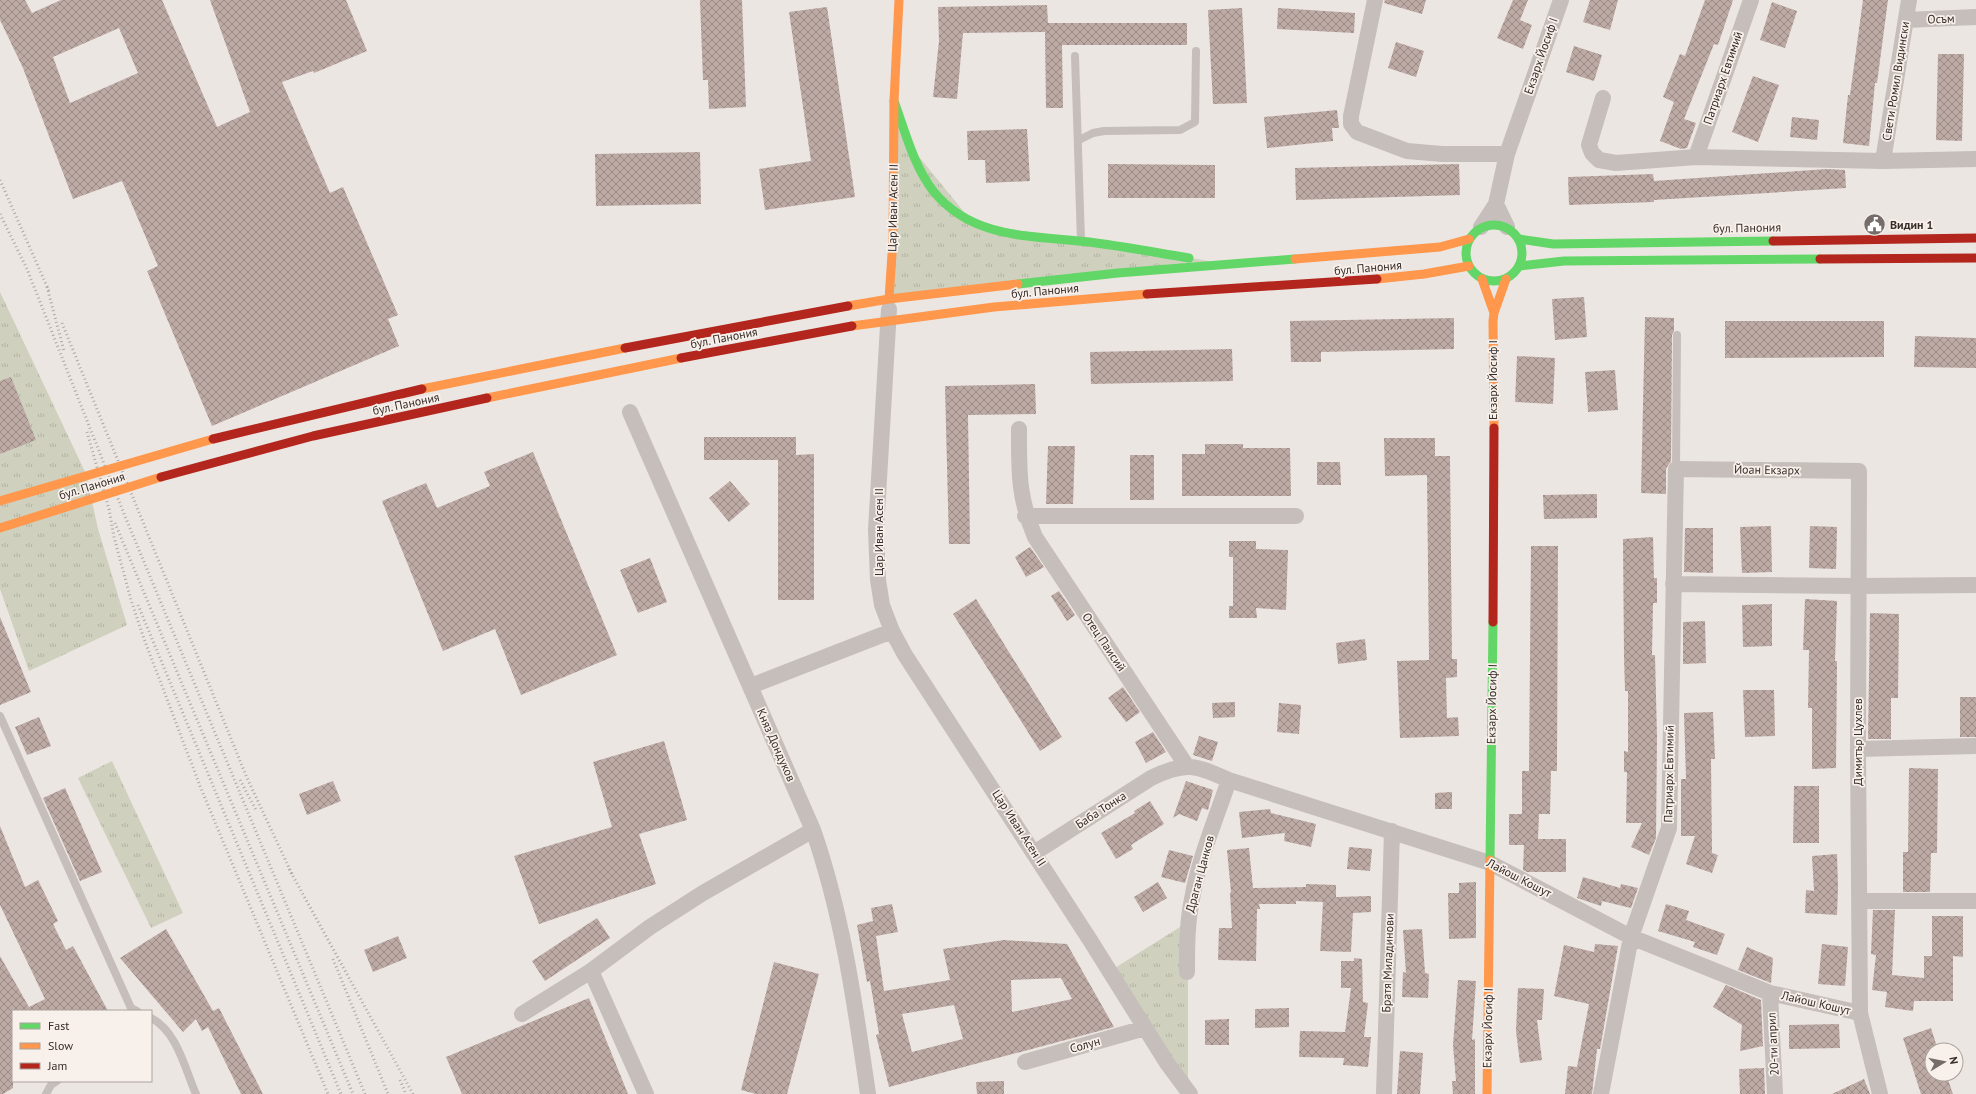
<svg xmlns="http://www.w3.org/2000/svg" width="1976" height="1094" viewBox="0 0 1976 1094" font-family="'PT Sans',sans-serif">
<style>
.grass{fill:url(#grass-tufts)}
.building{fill:url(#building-cross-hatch);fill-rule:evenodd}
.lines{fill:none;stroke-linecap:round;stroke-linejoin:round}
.lane{stroke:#c5bebb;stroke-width:8}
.street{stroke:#c5bebb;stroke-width:16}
.fast{stroke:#63d668;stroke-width:9}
.slow{stroke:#ff974d;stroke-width:9}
.jam{stroke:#b3261e;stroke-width:9}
.rail{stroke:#ada8a5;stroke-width:3;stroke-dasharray:1 3;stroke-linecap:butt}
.slow-bridge{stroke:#ff974d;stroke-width:9}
.jam-bridge{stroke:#b3261e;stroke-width:9}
.labels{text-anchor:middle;stroke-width:3.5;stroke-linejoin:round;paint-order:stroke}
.street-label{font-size:12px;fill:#362c29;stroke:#f8f0ea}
.poi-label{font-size:12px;font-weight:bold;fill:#362c29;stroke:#f8f0ea;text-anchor:start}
</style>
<defs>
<pattern id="grass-tufts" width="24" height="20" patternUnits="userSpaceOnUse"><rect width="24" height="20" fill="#cfd0bd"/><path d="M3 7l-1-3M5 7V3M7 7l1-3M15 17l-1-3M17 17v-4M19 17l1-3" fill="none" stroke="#b2b3a2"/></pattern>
<pattern id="building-cross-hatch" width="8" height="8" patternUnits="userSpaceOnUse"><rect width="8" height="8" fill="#beaaa5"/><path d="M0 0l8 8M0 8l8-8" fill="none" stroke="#9b8b86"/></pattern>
</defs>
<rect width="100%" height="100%" fill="#ece6e2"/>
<path class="grass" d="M894,101L911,147L973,223L1221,263L889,299Z
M0,292L86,474L98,529L127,625L29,671L0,589Z
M112,761L183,913L151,928L78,778Z
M1188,922V1092L1110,971Z"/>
<path class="building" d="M0,0H25L32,13L61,0H162L217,127L250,112L210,0H346L367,51L314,73L313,71L282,82L330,193L343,187L398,315L388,319L399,346L212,426L147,271L158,266L122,181L73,199L23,68L0,20ZM119,28L138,73L70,103L53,57Z
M700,0H742L746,107L709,109L708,80H703Z
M1385,0H1426L1422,14L1384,3Z
M1513,0H1528L1520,20L1532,25L1523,49L1497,38Z
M1590,0H1618L1610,30L1583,22Z
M1705,0H1733L1718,45L1714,44L1684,119L1696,123L1687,148L1681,149L1660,141L1674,102L1663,97L1680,54L1685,56Z
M1863,0H1888L1877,83H1875L1869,146L1843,143L1848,95H1850Z
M1772,2L1797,11L1785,48L1760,40Z
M1047,5L1048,23H1187V45H1062L1063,108H1046L1045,32L963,33L957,99L933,97L939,41L938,7Z
M827,7L855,197L765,210L759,169L811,161L789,12Z
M1242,8L1247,103L1213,104L1208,10Z
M1278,8L1355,13L1354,33L1277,29Z
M1396,42L1424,51L1416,77L1388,68Z
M1574,46L1602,55L1594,81L1566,72Z
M1938,54H1964L1962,141L1936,140Z
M1753,76L1779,85L1758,142L1732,132Z
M1337,110L1339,128H1332L1333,141L1267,148L1264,117Z
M1792,117L1819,120L1817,140L1790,137Z
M1027,129L1030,181L986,183L985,160H968L967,131Z
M700,152L701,204L596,206L595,154Z
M1108,164L1215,165V198H1108Z
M1459,164L1460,195L1296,200L1295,168Z
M1827,169L1845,170L1846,188L1654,200V202L1569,205L1568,177L1653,174L1654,181Z
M1584,297L1587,337L1555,340L1552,299Z
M1645,317L1674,318V331L1672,335L1671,461L1666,469V494L1641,493Z
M1454,318V349L1321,352V362H1291L1290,321Z
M1725,321H1884V357L1725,358Z
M1915,336L1976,338V368L1914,367Z
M1232,349L1233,381L1091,384L1090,352Z
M1517,356L1555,358L1553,404L1515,402Z
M1615,370L1618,410L1588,412L1585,372Z
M11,377L36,440L0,454V381Z
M1035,384L1036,414L968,415L970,544H949L945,386Z
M704,437H796V455L814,454V600H778V460H704Z
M1384,438H1435V456H1450L1452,659H1457V677L1446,678L1447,718L1458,717L1459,736L1400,738L1397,661L1429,660L1427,475L1385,476Z
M1205,444H1243V448H1290L1291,496H1182V454H1205Z
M1048,446H1075L1073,504H1046Z
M533,452L617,655L521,695L495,629L443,651L382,501L426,483L437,508L490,486L484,472Z
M1130,455H1154V500H1130Z
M1317,462H1340L1341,485H1317Z
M730,481L750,504L729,522L709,498Z
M1597,494V518L1544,519L1543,495Z
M1771,526L1772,572L1742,573L1740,527Z
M1810,526L1837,527L1836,569L1809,568Z
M1685,528H1713V573L1684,572Z
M1653,537L1654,578H1657V603H1653L1652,655H1655L1657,737L1656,838L1649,855L1631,847L1642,823H1626L1627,772H1624V751L1628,752V691H1625L1624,656L1623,539Z
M1229,541H1256V549L1288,550L1286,610L1256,608L1257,618H1229V606H1233V557H1229Z
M1531,546H1558L1557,771H1551L1550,814H1539L1538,839H1566V872H1527L1523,870L1524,845H1509V814H1522V771H1529Z
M1030,547L1044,567L1026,577L1015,557Z
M650,558L667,602L638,613L620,570Z
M1059,591L1075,615L1067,621L1051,596Z
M976,599L1062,737L1040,751L953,614Z
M1805,599L1837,601L1835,661H1837L1836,768L1812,769V708H1808L1809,650H1803Z
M1772,604V646L1743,647L1742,605Z
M1870,613L1899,614L1898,698H1891V739H1868Z
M0,617L31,692L0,705Z
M1705,621L1706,663L1683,664V622Z
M1365,639L1367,660L1338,664L1336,643Z
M1123,687L1140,712L1126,722L1108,698Z
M1743,690H1774L1775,736L1745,737Z
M1960,697H1976V737H1960Z
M1235,702V717L1213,718L1212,703Z
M1279,703L1301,705L1299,734L1277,732Z
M1713,712L1715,759H1711L1712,853L1718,855L1712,873L1686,864L1695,836H1681V779H1686L1684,713Z
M39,717L51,746L27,755L15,727Z
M1153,732L1166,752L1146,763L1135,742Z
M1199,736L1218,742L1212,761L1193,755Z
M664,741L687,820L639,834L656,884L539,924L514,856L612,827L593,762Z
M1909,768L1938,769L1937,853H1931L1930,892H1903V852H1908Z
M333,781L341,801L307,815L299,794Z
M1186,781L1213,790L1208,810L1202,808L1197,821L1179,814L1173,818Z
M1794,786H1819V843H1793Z
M65,788L102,872L80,881L43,798Z
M1452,792V809H1435V793Z
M1150,801L1164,824L1131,845L1133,849L1116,859L1101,833L1135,813L1134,811Z
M1270,809L1271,813L1316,824L1311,847L1284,841L1285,833L1242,838L1239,812Z
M0,826L25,887L38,880L58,921L53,924L66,950L73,946L108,1011H13V1088L3,1094H0V956L29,1007L45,999L0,905Z
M1349,847L1372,849L1370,871L1347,869Z
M1249,848L1253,888L1306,887V884L1336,885V897L1371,896V912L1353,913L1351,952L1320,951L1323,902L1296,901V904H1259L1260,909H1257L1256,961L1218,960L1219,928H1232L1230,893L1231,892L1227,850Z
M1169,850L1193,856L1185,883L1161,877Z
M1837,854L1838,887L1837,915L1805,913L1806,890L1814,891L1812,856Z
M1583,877L1620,888L1621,884L1638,888L1631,908L1602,901L1601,906L1577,898Z
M1158,882L1167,898L1143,912L1134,897Z
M1476,882V938L1449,939L1448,893H1459V883Z
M892,904L898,932L876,936L884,991L950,980L943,949L1004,940L1067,944L1114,1027L889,1087L876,1035L879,1034L870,981L867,982L857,925L873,921L871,908ZM1061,978L1072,999L1012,1012L1011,980ZM954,1005L963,1039L912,1052L902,1014Z
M1666,904L1689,911L1686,920L1725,934L1717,955L1693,947L1695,942L1658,931Z
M1873,910H1895L1892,975L1924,978V956H1932V916H1963V957L1953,956V1001H1914L1913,1011L1885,1007L1887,992L1872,990L1876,955L1871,954Z
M597,918L610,938L545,981L532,961Z
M166,929L213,1011L219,1008L263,1094H241L208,1027L202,1031L196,1019L183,1032L120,958Z
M1422,929L1425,973L1429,974L1428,998L1402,997L1403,972L1406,973L1403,930Z
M398,936L407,958L373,972L364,950Z
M1595,944L1618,946L1600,1049H1597L1592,1094H1565L1568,1066L1577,1067L1589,1004L1554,996L1564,945L1594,952Z
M1822,944L1848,947L1845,986L1818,984Z
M1747,947L1773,958L1771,983L1738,970Z
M1354,958L1362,959L1363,1002L1368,1003L1364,1037H1371L1368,1067L1343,1065L1344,1058L1299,1057L1300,1031L1345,1032L1351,988H1341V961H1354Z
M774,962L819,974L787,1094H756L741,1090Z
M1458,980L1476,981L1472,1040L1475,1039V1094H1453L1452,1081H1456L1453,1045Z
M1726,985L1761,1000L1763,1046L1740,1051L1742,1025L1713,1007Z
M1518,988L1544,989L1542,1020H1537L1542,1060L1520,1063L1516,1031Z
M589,998L628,1094H462L446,1057Z
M1289,1008V1027L1255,1028V1009Z
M1229,1019V1045H1205V1020Z
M1839,1024L1840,1048L1789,1049V1025Z
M1931,1028L1938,1050H1932V1074H1946L1953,1094H1921L1903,1038Z
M1400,1051L1423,1053L1420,1094H1397Z
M1764,1068L1765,1094H1740L1739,1069Z
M1864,1079L1870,1094H1832Z
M1004,1081V1094H977L976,1082Z"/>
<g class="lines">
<path class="lane" d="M1075,56L1081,241
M1079,140L1093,133L1104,131L1180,130L1195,122L1196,51
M1676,469L1677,335
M0,716L131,1008L137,1011
M151,1018C177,1031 185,1069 196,1094
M46,1094L51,1085L57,1081"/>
<path class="street" d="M1375,0L1351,116V124L1357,132L1407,151L1442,154H1507
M1906,20L1976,17
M1603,98L1589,145L1592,153L1599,160L1616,163L1696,157L1883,161L1976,159
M1696,157L1751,0
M1883,161L1909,0
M1496,204L1507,227
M1481,227L1496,204L1507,154L1561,0
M889,309L876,530L878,580L882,605L892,631L905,655L1090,940L1167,1063L1190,1094
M630,412L813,830C843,916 855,1005 868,1094
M1019,429C1019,472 1018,497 1035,537L1186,765
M1025,516H1296
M1673,584L1859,586L1976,585
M751,686L892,631
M1858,749L1976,746
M1034,853L1151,778C1186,761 1195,765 1229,780L1490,863L1631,937L1770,993L1860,1013
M1859,901H1976
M591,971L646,1094
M1187,972C1187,947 1187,923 1192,899C1199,858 1216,819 1229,780
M1770,993L1775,1094
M522,1014L591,971L650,927L703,893L813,830
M1025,1062L1145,1028
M1384,1094L1392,831
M1601,1094L1631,937L1669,828L1676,469L1859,471L1858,749L1860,1013L1880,1094"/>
<path class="fast" d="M894,101C905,131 914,167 934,192C975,242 1039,235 1096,243C1127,247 1158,253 1189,258
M1466 253a28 28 0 1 1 56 0a28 28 0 1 1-56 0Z
M1519,239L1553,244L1773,241
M1520,266L1564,261L1820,259
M1018,284L1118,273L1295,259
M1490,860L1493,622"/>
<path class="slow" d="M1295,259L1440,247L1469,239
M1377,279L1424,274L1469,266
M1482,279L1494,313
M889,299L893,239L894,101L899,0
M848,306L889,299L1018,284
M852,326L994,307L1147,294
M1494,428L1493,321L1494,313L1506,279
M1487,1094L1490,860"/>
<path class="jam" d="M1773,241L1976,238
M1820,259L1976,258
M1147,294L1377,279
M1493,622L1494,428"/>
<path class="rail" d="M0,180L49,291
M0,214L27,269L122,509L365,1094
M47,287L64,351
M62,323L247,778L292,874
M87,432L109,509L114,537L131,600L143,636L200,786L328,1094
M115,523L353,1094
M138,605L341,1094
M240,780L256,810
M289,869L413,1094
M333,959L388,1094
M400,1080L406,1094"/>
<path class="slow-bridge" d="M422,389L625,348
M487,398L681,358
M0,501L213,439
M0,528L161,477"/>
<path class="jam-bridge" d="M625,348L848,306
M681,358L852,326
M213,439L422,389
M161,477L313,436L487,398"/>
</g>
<defs>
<symbol id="civic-disc" viewBox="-11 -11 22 22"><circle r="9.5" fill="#766d6a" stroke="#f8f0ea"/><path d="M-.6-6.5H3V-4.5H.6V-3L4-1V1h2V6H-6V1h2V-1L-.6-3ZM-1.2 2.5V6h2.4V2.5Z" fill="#fff"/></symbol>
</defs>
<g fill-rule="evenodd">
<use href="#civic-disc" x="1862" y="212" width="25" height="25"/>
</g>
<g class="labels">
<g class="street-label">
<text transform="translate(1941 19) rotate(-2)" y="4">Осъм</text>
<text transform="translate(1541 56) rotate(-71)" y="4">Екзарх Йосиф I</text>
<text transform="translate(1723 78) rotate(-71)" y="4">Патриарх Евтимий</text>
<text transform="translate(1896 81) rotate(-81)" y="4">Свети Ромил Видински</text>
<text transform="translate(893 208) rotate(-89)" y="4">Цар Иван Асен II</text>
<text transform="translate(1747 228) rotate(-1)" y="4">бул. Панония</text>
<text transform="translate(1368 268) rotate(-5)" y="4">бул. Панония</text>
<text transform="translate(1045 291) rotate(-5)" y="4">бул. Панония</text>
<text transform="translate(724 338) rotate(-11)" y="4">бул. Панония</text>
<text transform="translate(1493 380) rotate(-90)" y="4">Екзарх Йосиф I</text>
<text transform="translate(406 404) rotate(-12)" y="4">бул. Панония</text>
<text transform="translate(1767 470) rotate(1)" y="4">Йоан Екзарх</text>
<text transform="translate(92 486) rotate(-17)" y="4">бул. Панония</text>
<text transform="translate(879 532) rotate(-90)" y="4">Цар Иван Асен II</text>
<text transform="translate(1104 642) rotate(56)" y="4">Отец Паисий</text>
<text transform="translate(1492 704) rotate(-89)" y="4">Екзарх Йосиф I</text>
<text transform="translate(1858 742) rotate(-90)" y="4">Димитър Цухлев</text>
<text transform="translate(776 745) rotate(66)" y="4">Княз Дондуков</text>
<text transform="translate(1669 774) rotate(-89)" y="4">Патриарх Евтимий</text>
<text transform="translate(1101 810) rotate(-33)" y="4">Баба Тонка</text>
<text transform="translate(1019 828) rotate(57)" y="4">Цар Иван Асен II</text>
<text transform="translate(1200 874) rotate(-75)" y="4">Драган Цанков</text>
<text transform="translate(1519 878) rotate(27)" y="4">Лайош Кошут</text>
<text transform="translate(1388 963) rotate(-88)" y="4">Братя Миладинови</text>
<text transform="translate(1816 1003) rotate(13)" y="4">Лайош Кошут</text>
<text transform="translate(1488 1028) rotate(-89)" y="4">Екзарх Йосиф I</text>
<text transform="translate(1773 1044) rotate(-93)" y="4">20-ти април</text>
<text transform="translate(1085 1045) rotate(-16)" y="4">Солун</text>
</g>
<g class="poi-label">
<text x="1890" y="229">Видин 1</text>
</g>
</g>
<rect x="12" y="1010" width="140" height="72" fill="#f8f0ea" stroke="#aaa29d"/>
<rect x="20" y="1023" width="20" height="6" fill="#63d668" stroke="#aaa29d"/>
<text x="48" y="1030" font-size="12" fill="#362c29">Fast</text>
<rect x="20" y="1043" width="20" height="6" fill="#ff974d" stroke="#aaa29d"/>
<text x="48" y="1050" font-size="12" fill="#362c29">Slow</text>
<rect x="20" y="1063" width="20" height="6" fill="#b3261e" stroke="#aaa29d"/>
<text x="48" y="1070" font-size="12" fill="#362c29">Jam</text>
<g transform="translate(1944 1062) rotate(80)"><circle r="19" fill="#f8f0ea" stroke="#aaa29d"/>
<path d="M0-3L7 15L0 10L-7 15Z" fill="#766d6a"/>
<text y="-6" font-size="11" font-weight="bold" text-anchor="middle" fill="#362c29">N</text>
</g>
</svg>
